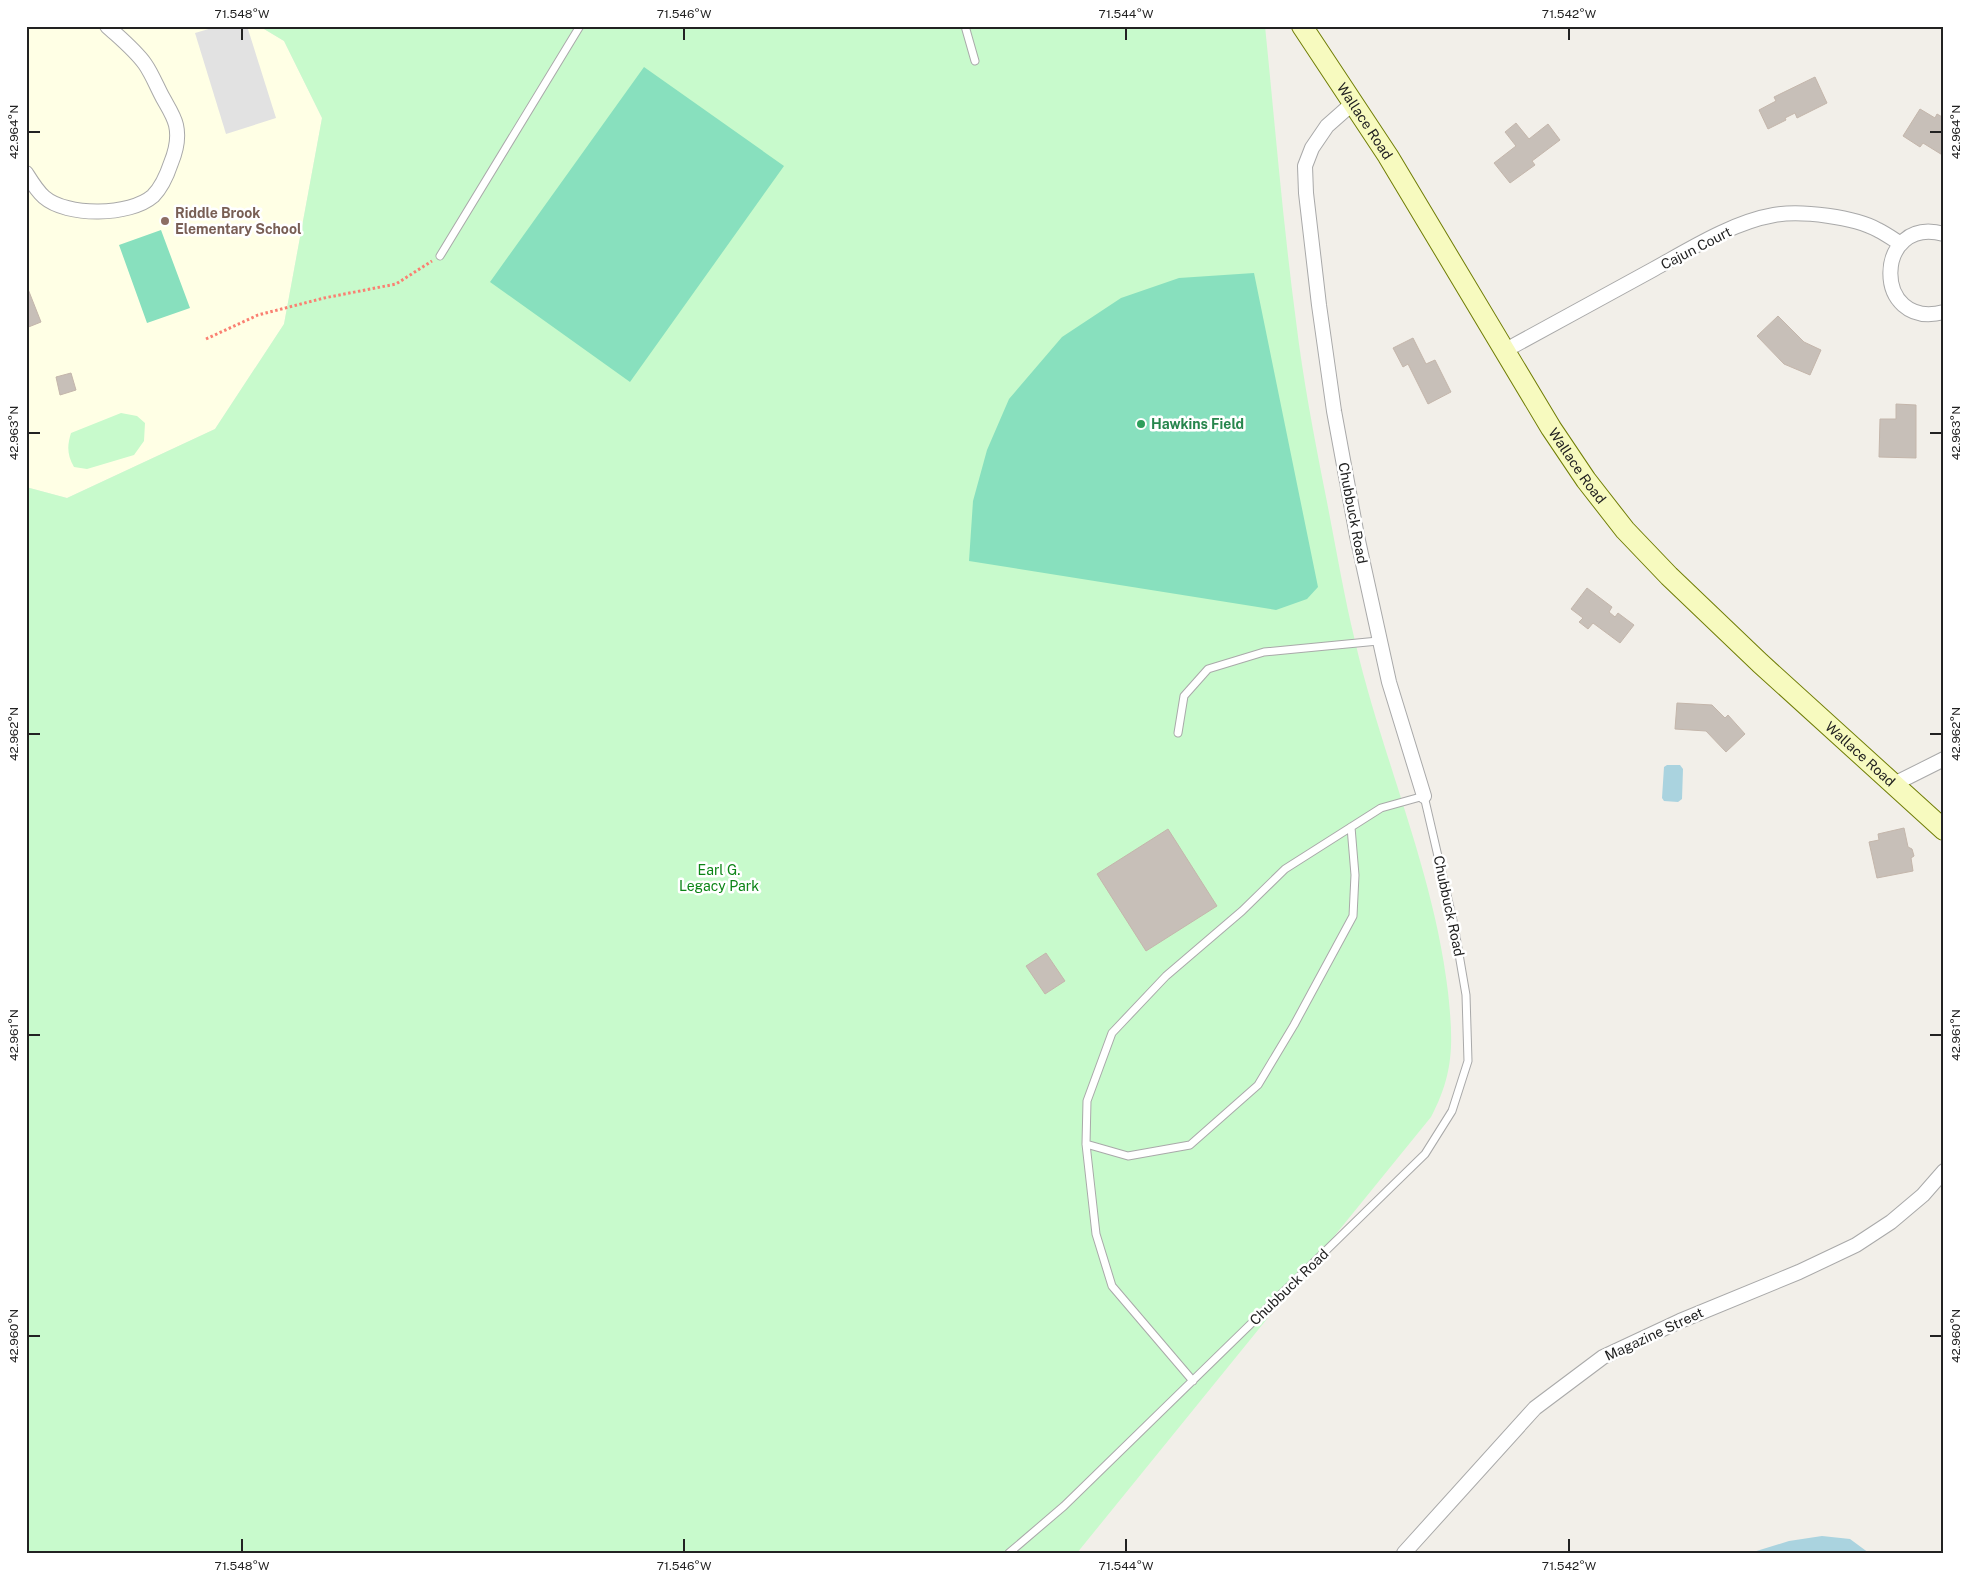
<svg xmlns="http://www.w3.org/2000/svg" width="1970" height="1579" viewBox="0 0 1970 1579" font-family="'Public Sans',sans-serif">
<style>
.education{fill:#ffffe5}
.park{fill:#c8facc}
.pitch{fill:#88e0be}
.parking{fill:#e2e2e2}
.water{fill:#aad3df}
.building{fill:#c7bfb8;stroke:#c4b6ab}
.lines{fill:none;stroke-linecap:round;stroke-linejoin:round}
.lane-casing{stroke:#a9a9a9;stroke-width:9}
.street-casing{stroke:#a9a9a9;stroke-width:16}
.secondary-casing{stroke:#707d05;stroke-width:22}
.path{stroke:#fa8072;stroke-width:3;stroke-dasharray:2.5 2.5;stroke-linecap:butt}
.lane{stroke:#fff;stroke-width:7}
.street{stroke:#fff;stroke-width:14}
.secondary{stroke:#f7fabf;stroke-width:20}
.ticks{fill:none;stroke:#222;stroke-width:2}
.education-dot{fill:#8d6e63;stroke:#fff;stroke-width:2}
.leisure-dot{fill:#2e9e5b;stroke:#fff;stroke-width:2}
.labels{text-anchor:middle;stroke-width:5;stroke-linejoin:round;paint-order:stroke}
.street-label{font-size:14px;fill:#222;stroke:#fff}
.education-label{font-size:14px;font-weight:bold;fill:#785e54;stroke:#fff;text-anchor:start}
.leisure-label{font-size:14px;font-weight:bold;fill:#27864d;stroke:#fff;text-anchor:start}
.park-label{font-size:14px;fill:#0c8416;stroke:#fff}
.neatline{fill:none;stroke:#222;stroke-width:2}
.ticks-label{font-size:12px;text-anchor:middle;fill:#222}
</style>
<rect width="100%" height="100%" fill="#f2efe9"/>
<path class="education" d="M26,26H259L284,41L322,118L284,324L215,429L67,498L26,487Z"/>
<path class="park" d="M259,26H1265C1275,125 1283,223 1296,321C1303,379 1314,436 1325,492C1335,542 1343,591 1355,641C1382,758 1434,871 1448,992C1453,1040 1455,1072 1431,1117L1077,1553H26V487L67,498L215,429L284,324L322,118L284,41Z
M121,413L137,416L145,423L144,441L134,455L87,469L74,467C67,455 67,446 71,433Z"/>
<path class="pitch" d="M644,67L784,166L630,382L490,282Z
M161,230L190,308L147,323L119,245Z
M1254,273L1318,587L1307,599L1276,610L969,561L973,501L987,450L1009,399L1062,337L1121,298L1179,278Z"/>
<path class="parking" d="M219,26H247L276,118L226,134L195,33Z"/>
<path class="water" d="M1667,765H1680L1683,769L1682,799L1678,802L1664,801L1662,798L1664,767Z
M1822,1536L1850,1539L1869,1553H1750L1789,1541Z"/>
<path class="building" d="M1815,77L1827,103L1797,118L1795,113L1785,118L1786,120L1768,129L1759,110L1776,101L1774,97Z
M1920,109L1935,118L1937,114L1944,118V156L1923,143L1920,147L1903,136Z
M1516,123L1529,139L1548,124L1560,140L1532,161L1535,165L1510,183L1494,163L1516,146L1505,132Z
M26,284L41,322L26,328Z
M1778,316L1804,342L1821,350L1810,375L1784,364L1757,336Z
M1413,338L1426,364L1435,360L1451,392L1428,404L1408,364L1403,367L1393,348Z
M71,373L76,390L60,395L56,377Z
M1896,404L1916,405V458L1879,457L1880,419H1896Z
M1587,588L1612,607L1609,612L1615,617L1618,613L1634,625L1620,643L1593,623L1588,629L1579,622L1583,618L1571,609Z
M1677,703L1712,705L1725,718L1728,715L1745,734L1726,752L1706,731L1675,729Z
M1904,828L1908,847L1912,849L1914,856L1911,858L1913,871L1877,878L1869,842L1879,840L1878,834Z
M1168,829L1217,906L1146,951L1097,874Z
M1046,953L1065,981L1045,994L1026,966Z"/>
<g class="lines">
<defs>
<path id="lane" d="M965,26L975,61
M440,256L580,26
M1178,733L1184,696L1208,669L1264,652L1378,641
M1086,1144L1128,1156L1190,1145L1258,1085L1294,1025L1353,916L1355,875L1351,827
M1009,1553L1064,1506L1425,1154L1452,1111L1468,1061L1466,995L1454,925L1424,796L1381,808L1285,869L1242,911L1166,976L1112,1033L1087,1101L1086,1144L1096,1234L1112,1286L1193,1381"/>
<path id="street" d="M1353,103L1327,126L1312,148L1305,166L1306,193L1319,305L1334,411L1357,536L1389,682L1424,796
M26,173C31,181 37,191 44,197C67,217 130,216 153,196C162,187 167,175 171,163C176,151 179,138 176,125C174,116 168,107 163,98C157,87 152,74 145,64C135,50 120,38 107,26
M1944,234C1874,214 1871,331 1944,312
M1504,351C1554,324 1604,296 1654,269C1690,249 1733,222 1774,215C1801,210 1855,217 1878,230C1886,234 1893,239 1901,244
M1892,785L1944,759
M1404,1553L1535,1408L1603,1357L1680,1321L1799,1272L1856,1245L1891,1222L1923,1195L1944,1171"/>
<g id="secondary">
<path id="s1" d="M1302,26L1388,156L1551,428L1586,480L1625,530L1669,576L1760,663L1944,830"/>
</g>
</defs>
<use href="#lane" class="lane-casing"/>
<use href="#street" class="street-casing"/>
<use href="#secondary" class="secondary-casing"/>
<path class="path" d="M206,339L258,315L324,298L396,284L432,261"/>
<use href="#lane" class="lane"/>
<use href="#street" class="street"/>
<use href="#secondary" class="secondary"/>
</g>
<path class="ticks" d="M242,28V40M684,28V40M1126,28V40M1569,28V40M28,132H40M1930,132H1942M28,433H40M1930,433H1942M28,734H40M1930,734H1942M28,1035H40M1930,1035H1942M28,1336H40M1930,1336H1942M242,1539V1552M684,1539V1552M1126,1539V1552M1569,1539V1552"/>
<circle class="education-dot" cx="165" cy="221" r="5"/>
<circle class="leisure-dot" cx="1141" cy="424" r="5"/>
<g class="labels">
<g class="street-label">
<text dy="5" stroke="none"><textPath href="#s1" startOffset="114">Wallace Road</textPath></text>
<text transform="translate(1696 248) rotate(-27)" y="5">Cajun Court</text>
<text dy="5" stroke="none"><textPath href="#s1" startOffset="519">Wallace Road</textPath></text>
<text transform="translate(1353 513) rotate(79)" y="5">Chubbuck Road</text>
<text dy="5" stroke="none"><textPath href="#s1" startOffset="924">Wallace Road</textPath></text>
<text transform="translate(1449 906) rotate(78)" y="5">Chubbuck Road</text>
<text transform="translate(1289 1287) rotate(-44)" y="5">Chubbuck Road</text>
<text transform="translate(1654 1334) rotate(-25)" y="5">Magazine Street</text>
</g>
<g class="education-label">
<text x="175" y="218">Riddle Brook<tspan x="175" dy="16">Elementary School</tspan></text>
</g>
<g class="leisure-label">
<text x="1151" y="429">Hawkins Field</text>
</g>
<g class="park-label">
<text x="719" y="875">Earl G.<tspan x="719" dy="16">Legacy Park</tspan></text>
</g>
</g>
<rect width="1970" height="1579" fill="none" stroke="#ffffff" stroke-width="55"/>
<rect x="28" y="28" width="1914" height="1524" class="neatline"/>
<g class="ticks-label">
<text x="242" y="18">71.548°W</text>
<text x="684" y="18">71.546°W</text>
<text x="1126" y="18">71.544°W</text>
<text x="1569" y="18">71.542°W</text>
<text transform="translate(14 132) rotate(-90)" y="4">42.964°N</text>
<text transform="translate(1956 132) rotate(-90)" y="4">42.964°N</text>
<text transform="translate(14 433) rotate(-90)" y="4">42.963°N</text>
<text transform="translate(1956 433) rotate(-90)" y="4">42.963°N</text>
<text transform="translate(14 734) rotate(-90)" y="4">42.962°N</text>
<text transform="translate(1956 734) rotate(-90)" y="4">42.962°N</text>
<text transform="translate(14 1035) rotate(-90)" y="4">42.961°N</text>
<text transform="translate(1956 1035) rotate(-90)" y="4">42.961°N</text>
<text transform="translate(14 1336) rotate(-90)" y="4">42.960°N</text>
<text transform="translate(1956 1336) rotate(-90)" y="4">42.960°N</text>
<text x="242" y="1570">71.548°W</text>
<text x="684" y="1570">71.546°W</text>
<text x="1126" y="1570">71.544°W</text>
<text x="1569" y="1570">71.542°W</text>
</g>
</svg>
